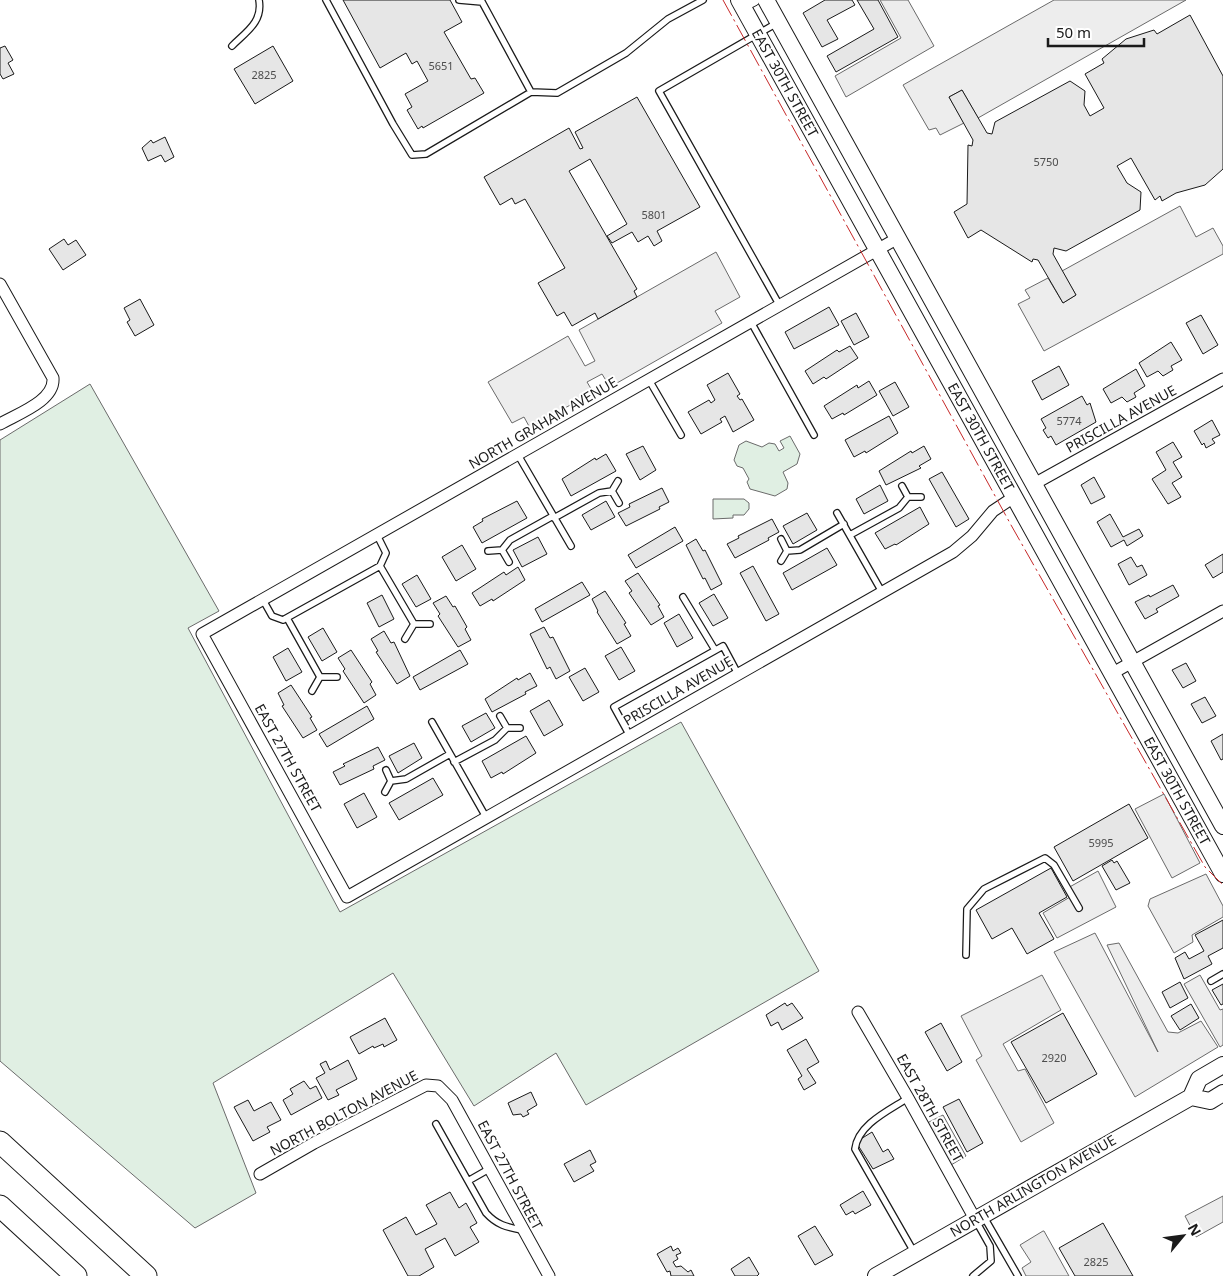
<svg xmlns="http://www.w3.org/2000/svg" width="1223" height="1276" viewBox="0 0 1223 1276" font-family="'Noto Sans',sans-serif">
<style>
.green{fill:#e0efe3;stroke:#6a6a6a}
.parking{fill:#ededed;stroke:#6a6a6a}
.building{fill:#e6e6e6;stroke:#1a1a1a}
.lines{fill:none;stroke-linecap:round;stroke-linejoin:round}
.service-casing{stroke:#1a1a1a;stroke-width:8}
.minor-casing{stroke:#1a1a1a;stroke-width:13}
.secondary-casing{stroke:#1a1a1a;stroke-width:18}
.motorway-casing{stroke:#1a1a1a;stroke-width:23}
.service{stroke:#fff;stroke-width:5.5}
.minor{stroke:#fff;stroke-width:11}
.secondary{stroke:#fff;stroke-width:16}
.motorway{stroke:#fff;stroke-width:21}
.power{stroke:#c62828;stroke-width:1;stroke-dasharray:18 4 2.5 4;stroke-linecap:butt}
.labels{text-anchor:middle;stroke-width:4;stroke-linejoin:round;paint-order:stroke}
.number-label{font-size:11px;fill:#4d4d4d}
.street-label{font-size:14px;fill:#1a1a1a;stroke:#fff}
</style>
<rect width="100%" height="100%" fill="#fff"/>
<path class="green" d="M90,384L219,611L188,628L340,912L681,722L819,971L586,1105L556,1053L474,1106L393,973L213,1083L256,1193L195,1228L0,1061V440Z
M790,436L800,454L797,464L783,472L788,483L787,489L775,496L750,489L747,482L749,479L743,468L737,466L734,460L739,445L746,441L762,447L769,443L775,444L779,451L784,448L780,441Z
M713,499H744L749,503V509L744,515H733V518L713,519Z"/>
<path class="parking" d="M880,0H908L934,46L846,97L835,76L901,38Z
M1054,0H1186L978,118L962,90L949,97L964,123L940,135L936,128L929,130L903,85Z
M1180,206L1196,237L1213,228L1223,246V254L1044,351L1018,304L1030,298L1025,290L1048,278L1063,303L1076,295L1062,271Z
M716,252L740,297L715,311L722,323L610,387L602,374L587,382L593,392L530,428L524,417L512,423L488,382L568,336L585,366L595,361L579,330Z
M1164,794L1200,863L1172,878L1135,809Z
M1098,871L1116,907L1057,938L1043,913L1070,897L1066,889Z
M1206,874L1223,906V917L1192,935L1193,942L1174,953L1148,906L1150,899Z
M1095,933L1158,1052L1107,945L1119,943L1168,1032L1178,1033L1201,1021L1218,1047L1135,1097L1054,952Z
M1042,975L1061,1010L1003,1044L1018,1071L1025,1069L1054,1123L1021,1142L976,1060L982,1056L961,1016Z
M1200,975L1220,1010L1223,1009V1045L1220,1047L1184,984Z
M943,1115L966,1156L951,1165L927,1123Z
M1223,1196V1222L1196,1237L1185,1216Z
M1043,1231H1044L1069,1276H1026L1022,1268L1031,1262L1020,1245Z"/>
<path class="building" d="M343,0H450L462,22L444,32L471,79L475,78L484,93L423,128L422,126L418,129L407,110L412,107L405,94L428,81L417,61L412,64L406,53L380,68Z
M825,0H852L855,5L827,20L838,39L822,47L803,13Z
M857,0H878L898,37L836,72L827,56L874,29Z
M1190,15L1223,76V169L1205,185L1176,193L1162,201L1160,196L1155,200L1131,158L1117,166L1127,183L1141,192L1140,210L1066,251L1054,248L1053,254L1076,295L1063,303L1038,260L1033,259L1032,262L981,230L968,238L954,212L967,204L968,145L972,146L973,140L949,97L962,90L987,133L992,134L995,122L1070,81L1085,91L1084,105L1090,116L1104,108L1085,74L1104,63L1102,59L1126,39L1154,30L1157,34Z
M5,46L13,60L8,63L14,74L3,79L0,74V48Z
M273,46L293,81L255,104L234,69Z
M637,97L700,207L657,231L662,241L654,246L648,236L638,242L632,232L612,243L607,236L627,224L590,159L569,171L637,289L634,291L637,297L598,319L595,313L572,326L564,312L557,316L538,283L565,268L525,199L515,204L512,198L500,205L484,177L569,128L580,149L583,148L575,132Z
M165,137L174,157L165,162L161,155L148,161L142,148L151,140L153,143Z
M64,239L68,245L76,240L86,255L63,270L49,249Z
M140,299L154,325L135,336L127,322L130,320L124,308Z
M829,307L839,325L794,349L785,332Z
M856,313L869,337L854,345L841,321Z
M1201,315L1218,345L1203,354L1186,323Z
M1171,342L1182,360L1171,366L1173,370L1163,376L1158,371L1147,377L1139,363Z
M850,346L858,358L826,379L824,377L813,384L805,371L837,350L839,352Z
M1059,366L1069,385L1042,400L1032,381Z
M1136,369L1145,386L1134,393L1136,397L1127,402L1122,397L1111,403L1103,389Z
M728,373L740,394L737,396L740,400L742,399L754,420L733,432L725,416L720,419L722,422L701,434L688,412L709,400L711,403L715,400L707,385Z
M869,381L877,395L844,415L843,413L832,419L824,406L857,385L858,388Z
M895,382L909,407L893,416L879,391Z
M1082,396L1087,405L1090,403L1096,422L1056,445L1051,436L1048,438L1043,430L1046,428L1041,419Z
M889,416L898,433L866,453L865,451L854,457L845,440Z
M1212,420L1220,435L1212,439L1215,443L1206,448L1204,443L1202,445L1194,431Z
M1173,442L1182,457L1173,462L1182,477L1172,483L1181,497L1168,504L1152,479L1166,470L1156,452Z
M643,446L656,470L640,480L626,454Z
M924,446L931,459L919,466L921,468L886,485L879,471L911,451L912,453Z
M606,454L616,471L571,496L562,479L595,458L596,460Z
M942,472L969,519L956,527L929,479Z
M1094,477L1105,497L1091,504L1081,485Z
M880,485L888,501L864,514L856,499Z
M662,488L669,502L659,507L660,509L626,526L618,513L630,507L629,504Z
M517,501L527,518L482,543L473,527L483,521L482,519Z
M606,501L615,517L591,530L582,515Z
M920,507L929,524L896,545L895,544L885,549L875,533Z
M807,513L817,530L793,544L783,526Z
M1110,514L1123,537L1139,529L1143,536L1127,546L1124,540L1111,547L1097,522Z
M772,519L779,532L768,538L769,540L735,558L727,544L739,538L738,536Z
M675,527L683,541L636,568L628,555Z
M538,537L547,554L522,567L513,550Z
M696,539L703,551L705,550L722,584L711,590L705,578L703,579L686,545Z
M462,545L476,569L456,581L442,557Z
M827,548L837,565L792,590L783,573Z
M1223,554V572L1213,578L1205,565Z
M1131,557L1137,567L1142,565L1147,575L1129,585L1118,564Z
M753,566L779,614L766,621L740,573Z
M518,567L525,580L493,601L492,599L480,606L472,593L504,572L506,575Z
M638,573L660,605L658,606L664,617L651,625L629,593L632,591L625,581Z
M417,575L431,599L416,607L402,584Z
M582,582L590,595L542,622L535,609Z
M1173,585L1179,596L1156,609L1158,612L1145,619L1135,602L1149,595L1150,597Z
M605,591L626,623L624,624L631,636L617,644L597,612L598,611L592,599Z
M714,594L728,618L713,626L699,603Z
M382,595L394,619L379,627L367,603Z
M446,596L453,607L455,606L467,627L465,629L471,640L458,647L438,616L440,614L433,603Z
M679,614L693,638L677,647L664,623Z
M544,627L550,638L553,637L570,671L556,679L550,667L547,669L530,634Z
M323,628L337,652L322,661L308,637Z
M384,631L391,643L394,642L410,676L397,684L376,652L378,651L371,639Z
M621,647L635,671L619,680L605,656Z
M288,648L302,672L286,681L273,657Z
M351,650L372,682L370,684L376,695L364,703L343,671L345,669L338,658Z
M460,650L468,664L420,690L413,677Z
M1186,663L1196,681L1183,688L1172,670Z
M585,668L599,692L583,701L569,677Z
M530,673L537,686L525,692L526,694L492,712L485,699L517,678L518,680Z
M291,685L312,717L310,718L317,730L303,738L282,706L284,705L278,693Z
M1205,697L1216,716L1202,723L1191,704Z
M549,700L563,725L544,736L530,711Z
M367,706L374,719L327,747L319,734Z
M486,713L495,728L471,742L462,726Z
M1223,734V759L1221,760L1211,741Z
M526,736L536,753L503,774L502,772L491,778L482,761Z
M414,743L422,758L398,773L389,756Z
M378,747L385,760L373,766L374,769L340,785L333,772L345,766L343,764Z
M433,778L443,795L399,820L389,803Z
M364,793L377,817L357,828L344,804Z
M1129,804L1148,838L1073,881L1054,847Z
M1112,860L1114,863L1117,861L1130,883L1116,890L1102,866Z
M1051,868L1067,897L1039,913L1054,939L1027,954L1012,928L992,939L976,910Z
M1223,920V948L1208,956L1212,964L1184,979L1175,958L1185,952L1189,959L1204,951L1195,935Z
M1180,982L1188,998L1170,1008L1162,992Z
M1223,984V1004L1221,1005L1212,990Z
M785,1003L787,1006L792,1003L803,1018L782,1030L778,1022L771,1026L766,1015Z
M1191,1004L1199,1018L1180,1030L1171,1016Z
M1063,1013L1097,1074L1046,1103L1011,1042Z
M385,1018L397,1040L384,1047L383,1044L374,1048L373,1046L359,1054L350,1037Z
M941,1023L962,1062L947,1071L925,1032Z
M806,1039L819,1062L807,1069L816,1083L804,1090L798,1079L802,1076L787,1050Z
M348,1060L357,1079L336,1090L339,1095L328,1100L316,1078L325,1073L320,1064L326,1061L330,1070Z
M304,1081L310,1089L316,1086L322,1098L291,1115L283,1100L293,1094L290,1089Z
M531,1092L537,1105L527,1111L529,1114L523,1117L521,1114L513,1115L508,1103Z
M959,1099L983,1143L967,1152L943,1107Z
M248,1100L254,1111L271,1102L281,1120L267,1127L270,1132L253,1141L234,1107Z
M872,1132L883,1152L888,1149L894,1159L873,1169L856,1142Z
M590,1150L596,1162L590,1165L594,1171L574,1182L564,1164Z
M863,1191L871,1205L855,1214L853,1211L846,1215L840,1205Z
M450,1192L459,1208L466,1203L477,1223L470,1227L479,1242L455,1256L445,1238L425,1249L434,1267L419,1276H408L383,1230L406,1217L416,1235L437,1224L426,1205Z
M1103,1223L1133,1276H1075L1059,1248Z
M815,1226L833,1255L815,1265L798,1236Z
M671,1246L673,1251L678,1248L681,1253L676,1255L678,1259L673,1262L676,1267L681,1266L688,1272L691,1270L694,1276H671L670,1271L667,1272L657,1254Z
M749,1257L759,1274L757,1276H735L731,1269Z"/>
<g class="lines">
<defs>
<path id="service" d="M326,0L393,124L412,155L426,154L531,92L481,0
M459,0L482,2
M777,23L659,91L780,306
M232,46C246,32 263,22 259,0
M531,92L557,93L626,53L668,19L703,0
M751,322L814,435
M649,380L681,435
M518,455L571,546
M902,486L908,497
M612,491L619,503
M612,491L618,481
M908,497H921
M837,513L882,592
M554,518L599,493L612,491
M850,535L899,508L908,497
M781,539L787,551
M502,550L510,540L553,516
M502,550L509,562
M488,551L502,550
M787,551L800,550L844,524
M781,561L787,551
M380,566L414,624
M683,597L715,650
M263,600L272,616L283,620L380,566L386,553L377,535
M287,618L320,677
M414,624H430
M405,639L414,624
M320,677H337
M312,691L320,677
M500,716L507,728
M432,722L486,817
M507,728H520
M630,736L614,707L723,646L738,674
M454,762L495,740L507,728
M386,770L391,781
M391,781L406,779L450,754
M385,792L391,781
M966,955L967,909L984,889L1045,858L1054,865L1079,908
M1211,981L1223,974
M908,1098C890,1110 858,1124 855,1149L914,1252
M436,1124L486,1213C497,1225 506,1227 522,1230
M468,1181L489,1169
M984,1217L1018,1276
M973,1276L991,1261L990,1246L976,1221"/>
<path id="minor" d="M742,6L754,0
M898,238L202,634L347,897L953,552L972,536L993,511L1014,497
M0,284L53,378C55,401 17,414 0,424
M1034,484L1223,379
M1111,674L1223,611
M858,1012L908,1098L975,1219
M260,1174L314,1143L426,1085L438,1086L452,1100L549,1276"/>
<path id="secondary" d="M739,0L1223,874
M766,0L1223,826
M1191,1097L1210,1101L1223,1093
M876,1276L1191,1097L1199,1079L1223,1065"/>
<path id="motorway" d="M0,1142L146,1276
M0,1206L76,1276"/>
</defs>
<use href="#service" class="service-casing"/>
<use href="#minor" class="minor-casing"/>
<use href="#secondary" class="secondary-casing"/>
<use href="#motorway" class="motorway-casing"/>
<use href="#service" class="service"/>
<use href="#minor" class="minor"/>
<use href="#secondary" class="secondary"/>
<use href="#motorway" class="motorway"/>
<path class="power" d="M723,0L1011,525L1205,867L1223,885"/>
</g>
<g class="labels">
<g class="number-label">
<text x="441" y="70">5651</text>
<text x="264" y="79">2825</text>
<text x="1046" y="166">5750</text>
<text x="654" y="219">5801</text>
<text x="1069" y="425">5774</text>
<text x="1101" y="847">5995</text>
<text x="1054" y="1062">2920</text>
<text x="1096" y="1266">2825</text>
</g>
<g class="street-label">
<text transform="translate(785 83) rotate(61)" y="5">EAST 30TH STREET</text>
<text transform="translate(1121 419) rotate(-29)" y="5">PRISCILLA AVENUE</text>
<text transform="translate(543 423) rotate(-30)" y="5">NORTH GRAHAM AVENUE</text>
<text transform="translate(981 437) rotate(61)" y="5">EAST 30TH STREET</text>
<text transform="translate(678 691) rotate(-30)" y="5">PRISCILLA AVENUE</text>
<text transform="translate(288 758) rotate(61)" y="5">EAST 27TH STREET</text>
<text transform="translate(1177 791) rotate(61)" y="5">EAST 30TH STREET</text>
<text transform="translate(930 1108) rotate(61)" y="5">EAST 28TH STREET</text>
<text transform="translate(344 1113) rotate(-28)" y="5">NORTH BOLTON AVENUE</text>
<text transform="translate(510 1175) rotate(62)" y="5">EAST 27TH STREET</text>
<text transform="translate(1033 1186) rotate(-30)" y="5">NORTH ARLINGTON AVENUE</text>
</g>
</g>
<g transform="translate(1183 1236) rotate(61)" stroke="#ffffff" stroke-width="4" paint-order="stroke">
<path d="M0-4L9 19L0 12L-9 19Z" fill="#1a1a1a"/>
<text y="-8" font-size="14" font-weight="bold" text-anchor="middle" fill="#1a1a1a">N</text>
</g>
<path d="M1048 38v8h96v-8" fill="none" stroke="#1a1a1a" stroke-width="2.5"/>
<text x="1056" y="38" font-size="15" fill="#1a1a1a" stroke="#ffffff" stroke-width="4" paint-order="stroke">50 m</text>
</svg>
